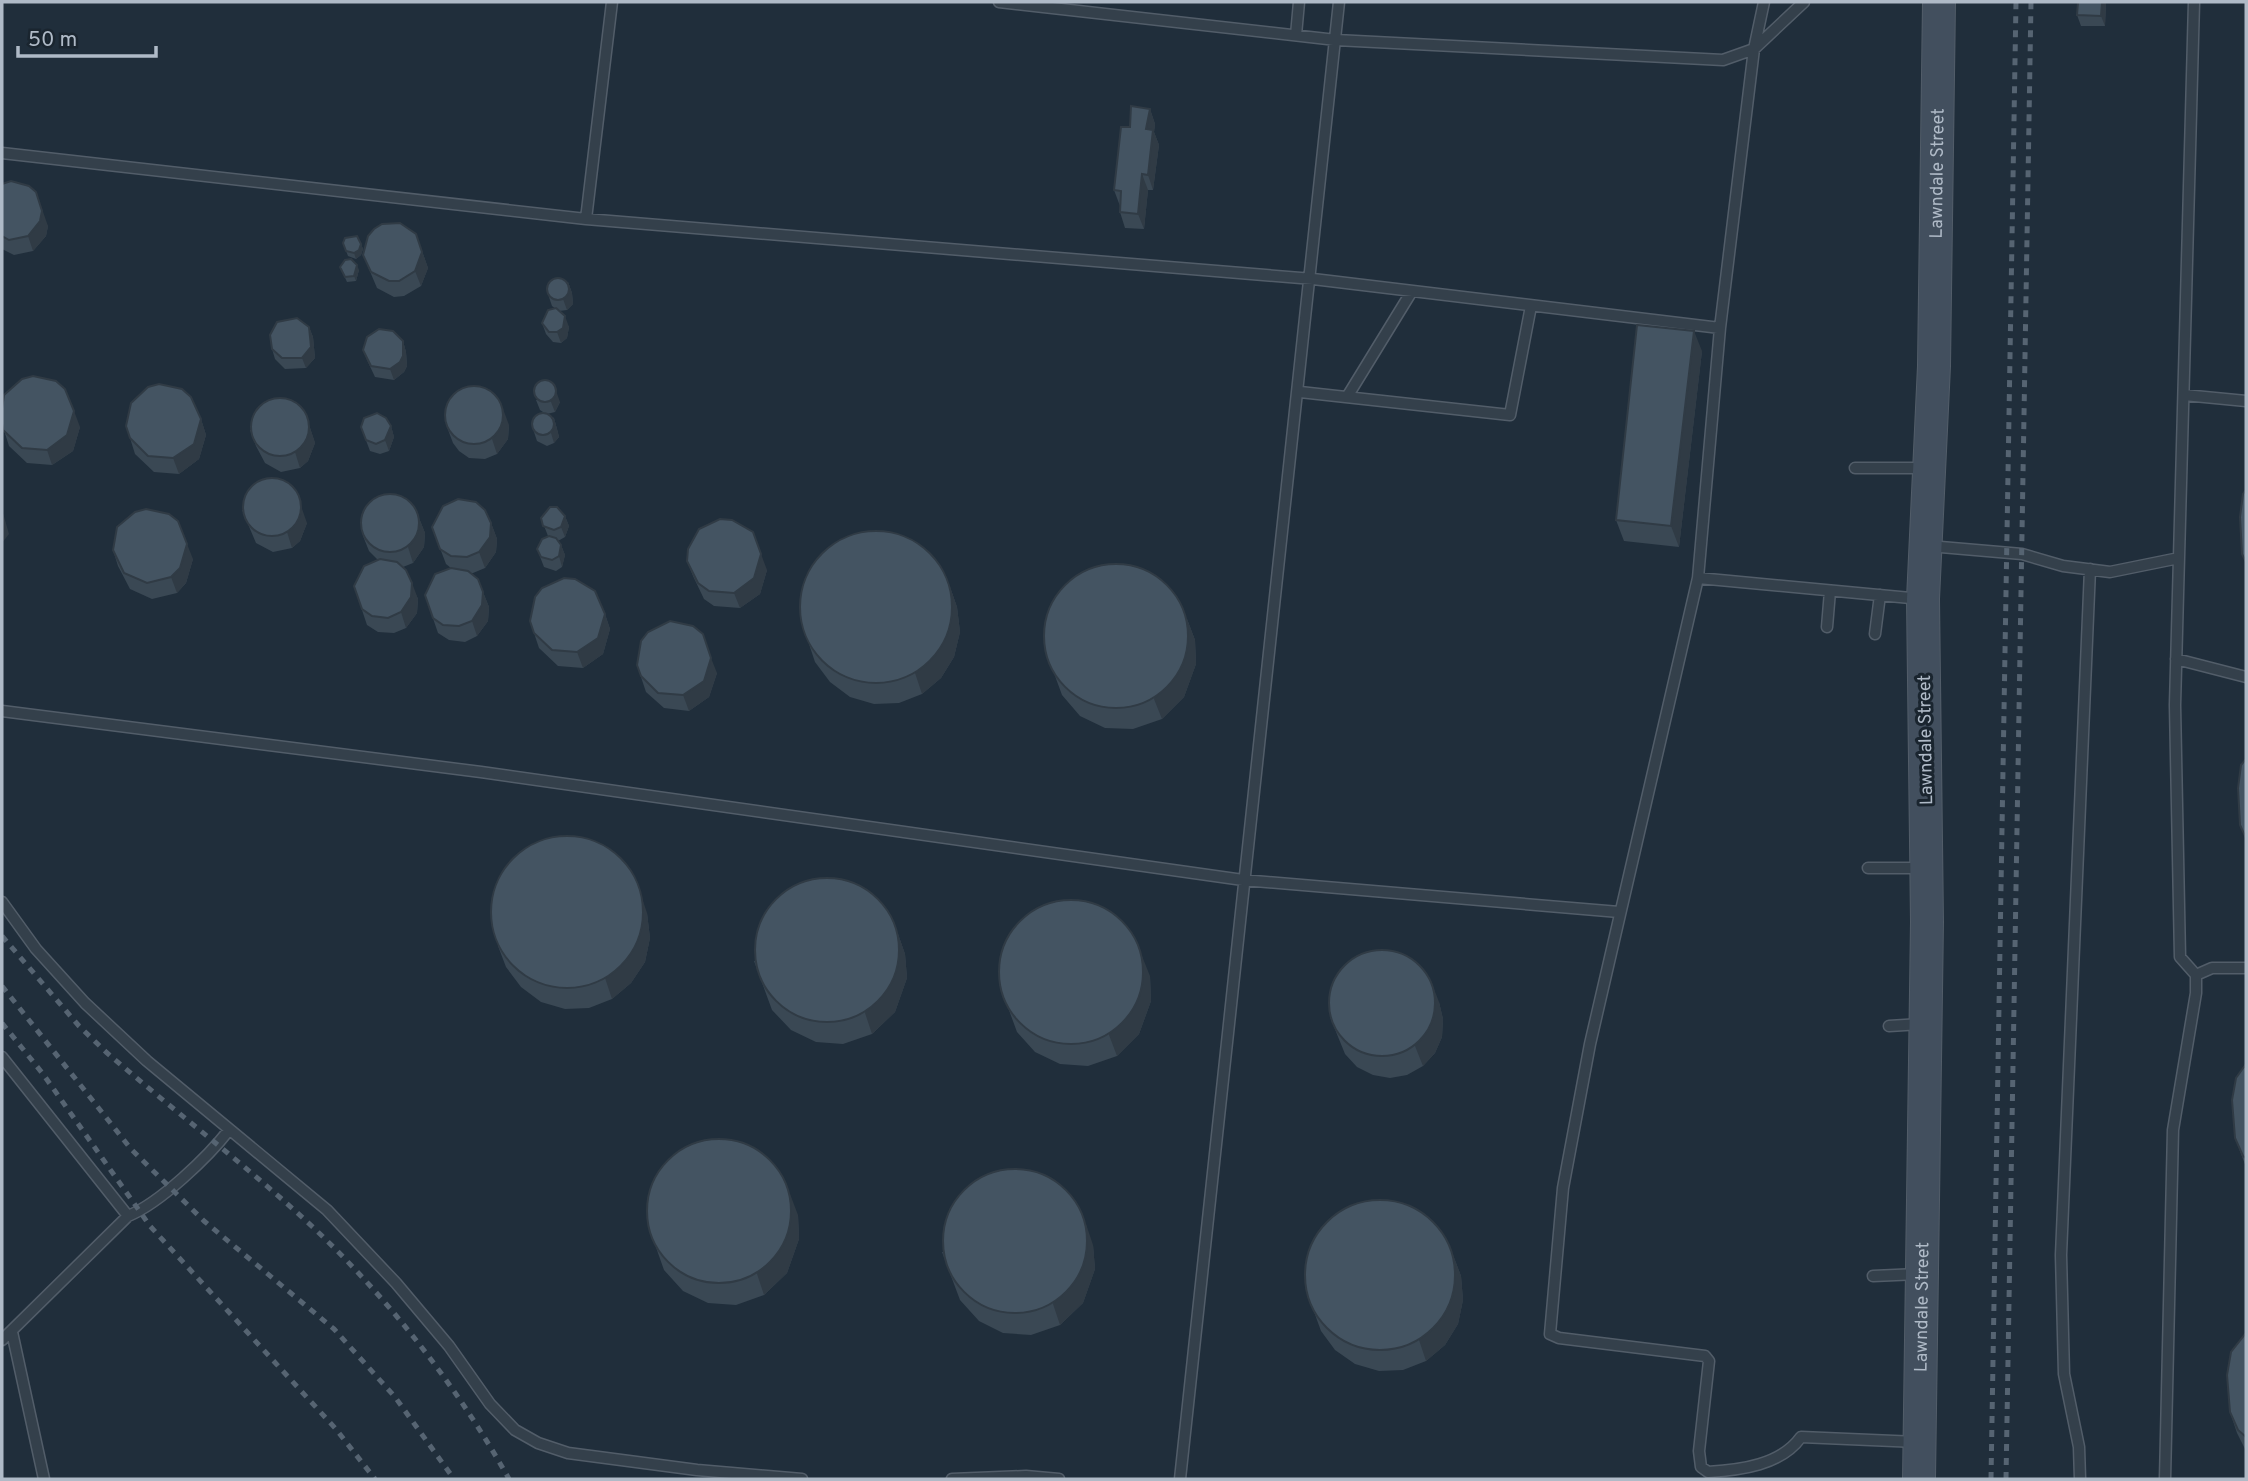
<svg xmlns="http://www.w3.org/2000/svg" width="2248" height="1481" viewBox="0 0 2248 1481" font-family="Overpass,sans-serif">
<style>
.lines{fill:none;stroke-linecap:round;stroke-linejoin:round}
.service-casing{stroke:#525d69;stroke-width:13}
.secondary-casing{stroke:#525d69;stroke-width:34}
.service{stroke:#34404b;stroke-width:10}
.secondary{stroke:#424f5e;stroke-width:32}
.rail{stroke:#566472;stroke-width:5;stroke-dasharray:7 7;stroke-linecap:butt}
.wall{fill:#3a4854}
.shaded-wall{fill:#303b45}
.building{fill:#445462;stroke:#303b45;stroke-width:2}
.labels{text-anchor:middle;stroke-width:6;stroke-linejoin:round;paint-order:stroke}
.street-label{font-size:18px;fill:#afbac7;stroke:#1a252f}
</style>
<rect width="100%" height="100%" fill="#202e3b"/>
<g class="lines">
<defs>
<path id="service" d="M999,2L1336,40L1723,60L1754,49L1804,2
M1764,2L1754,49L1720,328L1698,578L1590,1044L1563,1188L1550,1334L1559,1338L1705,1356L1709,1361L1699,1451L1701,1467L1708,1472C1741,1470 1781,1465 1801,1437L1917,1442
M1296,35L1299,2
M2,153L586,219L1313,279L1720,328
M586,219L612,2
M1300,392L1510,415L1531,306
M2184,395L2246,401
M1347,397L1412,291
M1855,468H1926
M1929,546L2022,554L2063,566L2110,572L2179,558
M1698,578L1921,599
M1827,627L1830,591
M1875,634L1880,595
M2176,659L2246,677
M2,711L481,772L1243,880L1619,912
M1868,868H1924
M2,902L36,949L85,1003L147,1061L327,1210L396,1283L449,1346L490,1404L515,1430L538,1443L568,1453L697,1470L802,1479
M2196,975L2212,968H2246
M1889,1026L1921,1024
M2,1057L128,1216L2,1340
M128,1216C160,1203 208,1157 229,1130
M1873,1276L1918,1274
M12,1332L44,1479
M952,1479L1026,1476L1059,1479
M1180,1479C1232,987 1289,495 1339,2
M2080,1479L2079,1447L2064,1374L2061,1255L2090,569
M2165,1479L2173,1130L2196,993V975L2180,957L2175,705L2194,2"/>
<g id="secondary">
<path id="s1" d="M1919,1479L1927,922L1923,599L1934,366L1939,2"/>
</g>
</defs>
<use href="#service" class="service-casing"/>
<use href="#secondary" class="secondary-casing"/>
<use href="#service" class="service"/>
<use href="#secondary" class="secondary"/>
<path class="rail" d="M2,936L79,1026L106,1052C175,1112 250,1168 317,1231C393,1304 458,1388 509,1479
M2,986L131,1149L204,1221L334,1329L395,1397L454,1479
M2,1023L43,1074L150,1226L335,1428L375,1479
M1991,1479L2016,2
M2006,1479L2031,2"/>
</g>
<path class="wall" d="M2106,2L2105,26H2081L2077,15Z
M1150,109L1155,124L1154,132L1159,145L1153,190H1148L1144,229L1125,228L1120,212V206L1114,190L1130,127Z
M2,184L48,226L46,236L33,251L14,255L2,249Z
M416,234L428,268L421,286L404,296L394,297L377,288L363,255Z
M343,243L361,244L363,249L361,255L356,259L348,256Z
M340,267L359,270L356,281L347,282Z
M568,282L572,293L573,304L567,310L559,311L569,327L567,338L561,343L553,342L546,334L542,323L556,309L552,306L546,288Z
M309,327L313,337L315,358L306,368L285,369L275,359L272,349Z
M403,341L406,352L407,366L404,372L394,380L375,377L367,360L363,350Z
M1702,351L1679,547L1624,541L1616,520Z
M536,400L560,402L555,412L547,414L554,418L557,429L559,437L554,443L547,446L537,441L531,423L543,412L540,410Z
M201,419L206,435L199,459L179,474L154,472L135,454L130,438Z
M2,424L80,427L73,451L52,465L27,463L9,446Z
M309,425L315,443L308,461L300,468L281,472L265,463L256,446L250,430Z
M509,425L508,439L497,454L485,459L469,458L459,451L453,443L447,427Z
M391,426L394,437L389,451L380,454L370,451L361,427Z
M242,510L307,523L300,541L292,548L273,552L256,543Z
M565,516L569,526L565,537L558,541L561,545L565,555L562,567L556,571L544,567L537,549L548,536L541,518Z
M419,518L425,533L424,547L413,563L403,567L418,599L417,613L406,628L394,633L378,632L367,625L354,586L378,560L369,551L363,536Z
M491,523L497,539L496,552L485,568L473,573H470L483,592L489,607L488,621L477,636L465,642L449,640L438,633L425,595L451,568L446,564L432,527Z
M113,550L193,559L186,583L177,593L152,599L130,589L118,566Z
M687,561L767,570L760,594L740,608L714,606L704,599L693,576Z
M950,587L957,607L960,632L954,657L941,678L922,694L899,703L874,704L850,697L830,682L815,662L808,641Z
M605,614L610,629L603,654L583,668L558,666L539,648L534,633Z
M1187,619L1195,640L1196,664L1184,697L1162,719L1133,729L1105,728L1080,716L1062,695L1044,646Z
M637,665L717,673L709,697L689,711L664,708L646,692Z
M647,913L650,938L645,962L631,983L612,999L589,1008L565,1009L541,1002L521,987L506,967L498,946Z
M898,934L905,954L907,978L895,1012L872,1034L843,1044L816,1042L791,1030L772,1010L754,961Z
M1150,976L1151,1001L1139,1034L1117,1056L1088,1066L1060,1064L1035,1052L1017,1032L999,983Z
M1439,1002L1443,1019L1442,1037L1435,1053L1423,1066L1407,1075L1390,1078L1373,1075L1357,1067L1345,1054L1330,1017Z
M2246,1064V1167L2235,1138Z
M798,1215L799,1239L787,1273L764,1295L736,1305L708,1303L683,1291L664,1270L647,1222Z
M1093,1245L1095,1269L1083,1303L1060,1325L1031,1335L1003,1333L979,1321L960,1300L942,1252Z
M1453,1255L1461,1276L1463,1300L1458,1324L1445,1345L1426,1361L1403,1370L1379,1371L1355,1364L1335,1350L1321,1331L1305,1287Z
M2246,1333V1451L2237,1433L2230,1412Z"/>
<path class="shaded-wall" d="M2102,2H2106L2105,26L2101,16Z
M1150,109L1155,124L1154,132L1159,145L1153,190L1148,175L1146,129Z
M1142,174L1148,190L1144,229L1138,214Z
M36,192L48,226L46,236L33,251L28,236Z
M416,234L428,268L421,286L415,271Z
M361,244L363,249L361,255L356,259L354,253Z
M357,265L359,270L356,281L354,276Z
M568,282L572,293L573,304L567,310L563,299Z
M565,316L569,327L567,338L561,343L557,332Z
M309,327L313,337L315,358L306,368L302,358Z
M1694,331L1702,351L1679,547L1671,526Z
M403,341L406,352L407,366L404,372L394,380L390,369Z
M554,385L560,402L555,412L551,402Z
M304,409L315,443L308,461L300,468L295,452Z
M503,409L509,425L508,439L497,454L492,439Z
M74,411L80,427L73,451L52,465L47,450Z
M554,418L557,429L559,437L554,443L551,433Z
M201,419L206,435L199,459L179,474L173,458Z
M391,426L394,437L389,451L385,440Z
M295,489L307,523L300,541L292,548L287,532Z
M3,513L9,534L2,543V521Z
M565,516L569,526L565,537L561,527Z
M419,518L425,533L424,547L413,563L408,547Z
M491,523L497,539L496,552L485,568L479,552Z
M187,544L193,559L186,583L177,593L171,577Z
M561,545L565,555L562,567L559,556Z
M761,554L767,570L760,594L740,608L734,593Z
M412,583L418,599L417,613L406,628L401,612Z
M950,587L957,607L960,632L954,657L941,678L922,694L915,673Z
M483,592L489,607L488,621L477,636L472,621Z
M605,614L610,629L603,654L583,668L577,652Z
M1187,619L1195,640L1196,664L1184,697L1162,719L1154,699Z
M711,658L717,673L709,697L689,711L683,695Z
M640,892L647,913L650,938L645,962L631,983L612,999L605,978Z
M898,934L905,954L907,978L895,1012L872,1034L865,1013Z
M1142,956L1150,976L1151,1001L1139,1034L1117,1056L1109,1035Z
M1431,981L1439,1002L1443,1019L1442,1037L1435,1053L1423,1066L1415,1046Z
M790,1194L798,1215L799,1239L787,1273L764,1295L757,1274Z
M1086,1224L1093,1245L1095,1269L1083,1303L1060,1325L1053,1304Z
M1453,1255L1461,1276L1463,1300L1458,1324L1445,1345L1426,1361L1419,1340Z"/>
<path class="building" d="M2078,2H2102L2101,16L2077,15Z
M1131,106L1150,109L1146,129L1153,130L1148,175L1142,174L1138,214L1120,212L1121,191L1114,190L1121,127H1130Z
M11,181L29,186L36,192L42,211L40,221L28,236L9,240L2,236V184Z
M400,223L416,234L422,252L415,271L399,281H389L371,272L363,255L368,236L374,229L382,224Z
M357,236L361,244L359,250L354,253L346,251L343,243L345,238Z
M351,259L357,265L354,276L345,277L340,267L345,260Z
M547 289a11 11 0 1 1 22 0a11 11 0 1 1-22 0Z
M556,308L565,316L563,328L557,332H549L542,323L548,310Z
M297,318L309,327L311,347L302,358H282L272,349L270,335L277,322Z
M1637,325L1694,331L1671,526L1616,520Z
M379,329L393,331L403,341V356L400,362L390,369L371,366L363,350L367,337Z
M33,376L56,381L65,389L74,411L67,435L47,450L22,448L3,430L2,424V408L4,395L22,379Z
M534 391a11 11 0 1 1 22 0a11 11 0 1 1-22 0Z
M159,384L182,389L191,397L201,419L194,444L173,458L148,456L130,438L126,426L131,403L148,387Z
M445 415a29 29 0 1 1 58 0a29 29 0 1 1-58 0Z
M251 427a29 29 0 1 1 58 0a29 29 0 1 1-58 0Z
M532 424a11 11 0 1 1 22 0a11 11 0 1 1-22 0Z
M377,413L386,418L391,426L385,440L376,444L366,440L361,427L364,418Z
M243 507a29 29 0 1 1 58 0a29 29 0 1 1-58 0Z
M2246,490V562L2242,554L2240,517L2243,494Z
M361 523a29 29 0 1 1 58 0a29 29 0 1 1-58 0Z
M458,499L476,502L485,510L491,523L490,537L479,552L467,557L451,556L440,549L432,527L443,506Z
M550,507H557L565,516L561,527L554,530L543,526L541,518Z
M146,509L169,514L178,521L187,544L180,568L171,577L147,583L124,573L113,550L117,527L135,512Z
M720,519L732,520L753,532L761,554L754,578L734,593L709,591L698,583L687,561L688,549L699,529Z
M800 607a76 76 0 1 1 152 0a76 76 0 1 1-152 0Z
M549,536L556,538L561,545L559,556L552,560L541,557L537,549L542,539Z
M380,559L397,562L406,570L412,583L411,597L401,612L388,618L372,616L362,609L354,586L364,566Z
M1044 636a72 72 0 1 1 144 0a72 72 0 1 1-144 0Z
M451,568L468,571L478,579L483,592L482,605L472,621L459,626L443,625L433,618L425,595L435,574Z
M564,578L575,579L595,591L605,614L598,638L577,652L552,650L534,633L530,621L535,597L542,588Z
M670,621L693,626L703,634L711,658L704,681L683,695L658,693L641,676L637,665L641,641L648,632Z
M2246,759V838L2240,825L2238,788L2241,765Z
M491 912a76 76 0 1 1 152 0a76 76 0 1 1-152 0Z
M755 950a72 72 0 1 1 144 0a72 72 0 1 1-144 0Z
M999 972a72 72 0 1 1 144 0a72 72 0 1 1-144 0Z
M1329 1003a53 53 0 1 1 106 0a53 53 0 1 1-106 0Z
M2246,1064V1158L2243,1156L2235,1138L2232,1100L2236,1078Z
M647 1211a72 72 0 1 1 144 0a72 72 0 1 1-144 0Z
M943 1241a72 72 0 1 1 144 0a72 72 0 1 1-144 0Z
M1305 1275a75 75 0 1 1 150 0a75 75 0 1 1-150 0Z
M2246,1333V1437L2238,1430L2230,1412L2227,1375L2231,1352Z"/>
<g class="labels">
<g class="street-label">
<text dy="6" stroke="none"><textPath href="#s1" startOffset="1306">Lawndale Street</textPath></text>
<text transform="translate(1925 740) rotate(-91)" y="6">Lawndale Street</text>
<text dy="6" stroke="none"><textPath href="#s1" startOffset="172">Lawndale Street</textPath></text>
</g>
</g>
<rect width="2248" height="1481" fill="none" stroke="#afbac7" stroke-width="7"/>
<path d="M18 46v10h138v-10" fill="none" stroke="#afbac7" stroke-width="3.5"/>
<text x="28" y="46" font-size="21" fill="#afbac7" stroke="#1a252f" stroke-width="5" paint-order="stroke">50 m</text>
</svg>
